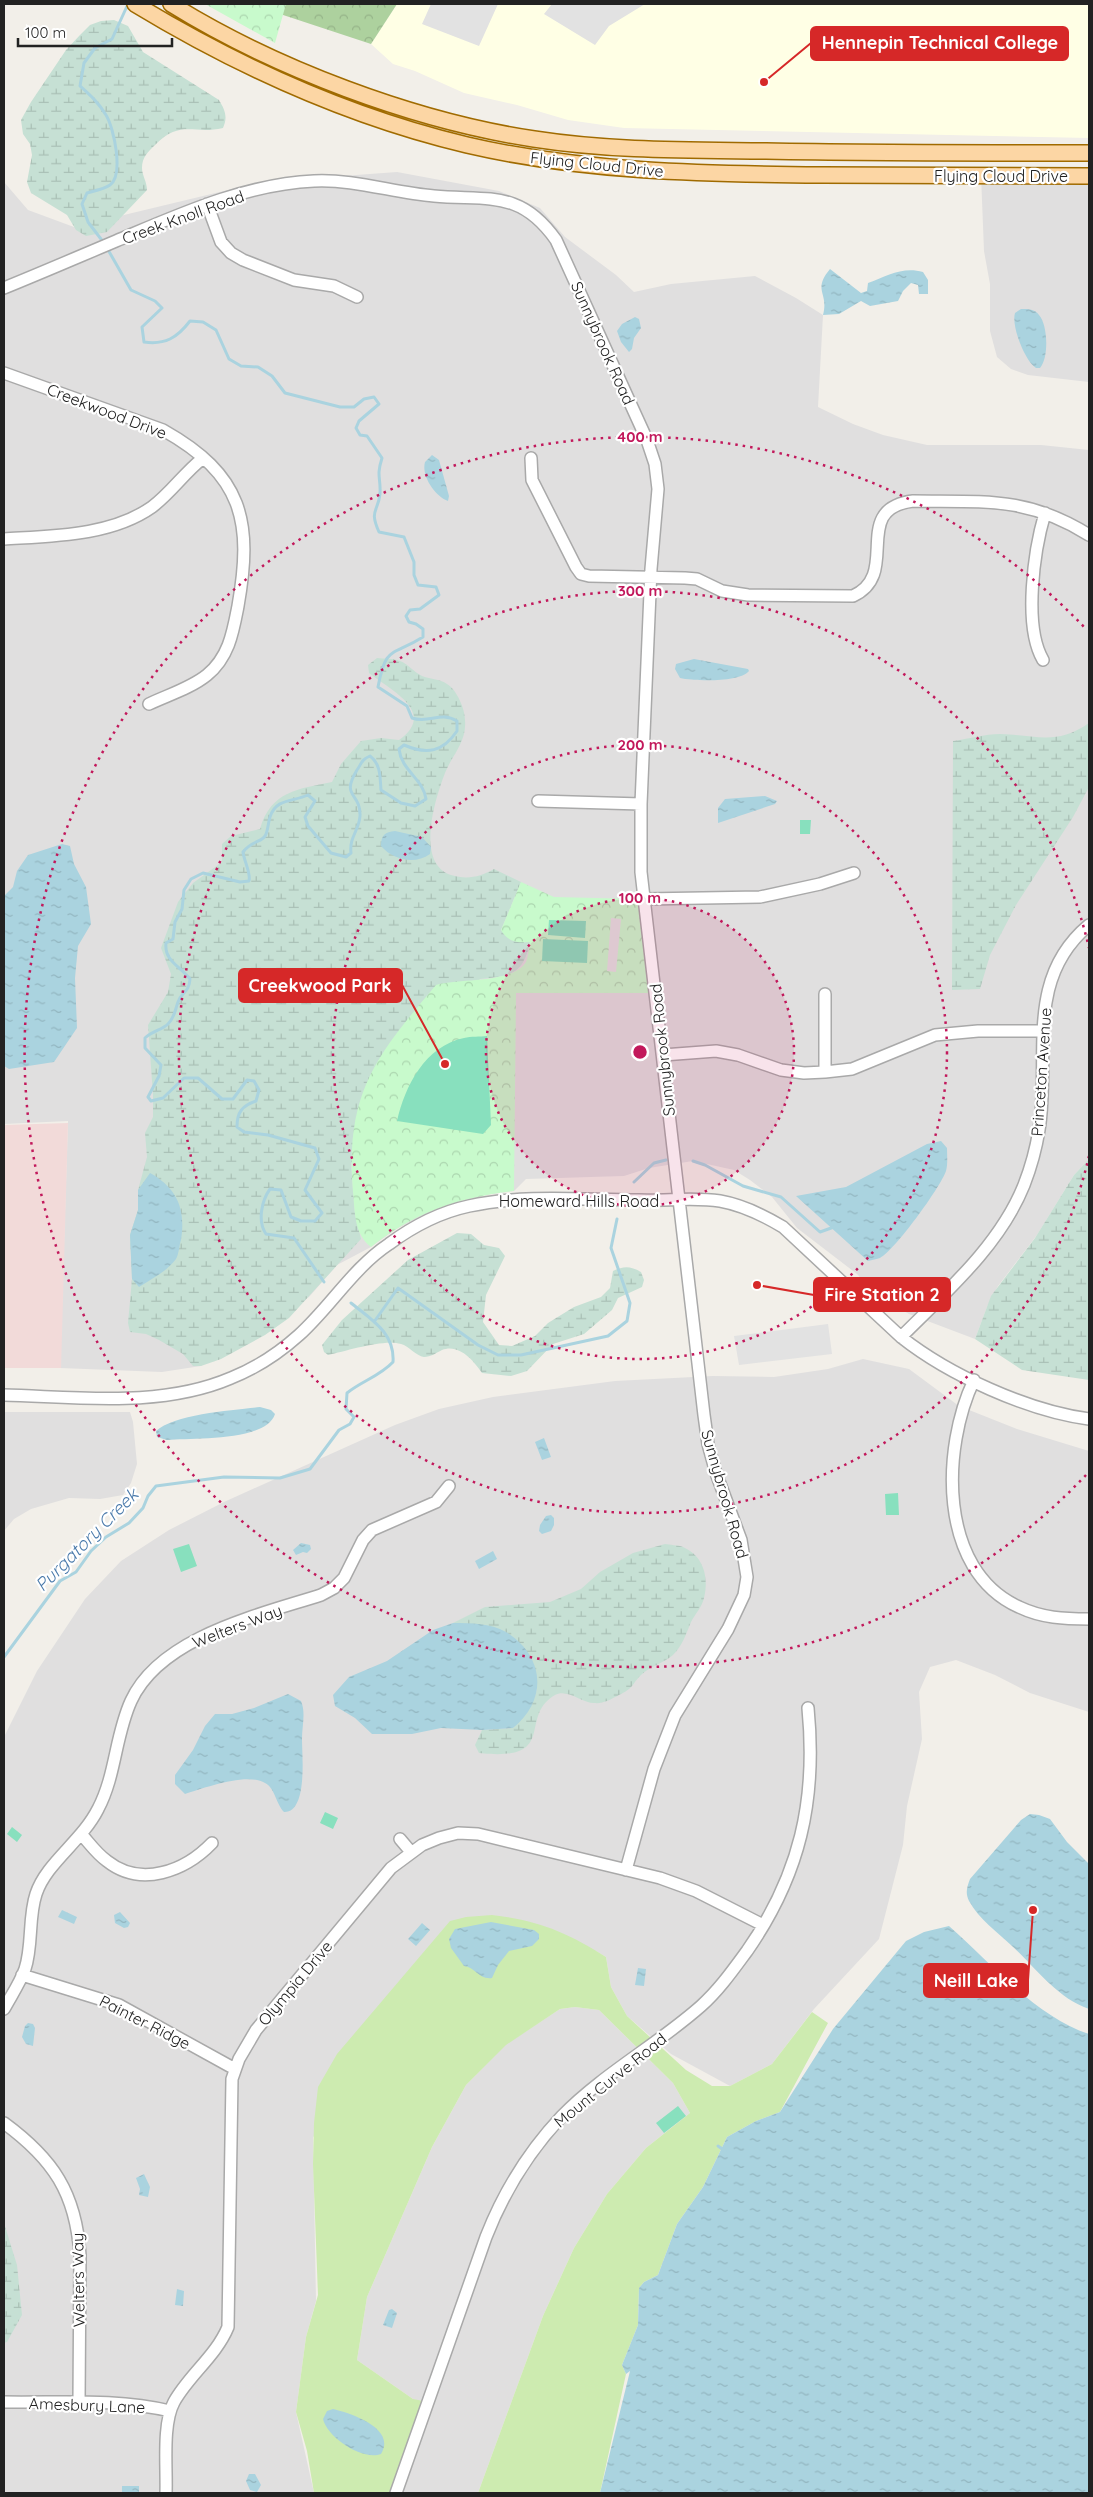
<svg xmlns="http://www.w3.org/2000/svg" width="1093" height="2497" viewBox="0 0 1093 2497" font-family="Quicksand,sans-serif">
<style>
.residential{fill:#e0dfdf}
.commercial{fill:#f2dad9}
.education{fill:#ffffe5}
.grass{fill:#cdebb0}
.forest{fill:url(#forest-crowns)}
.wetland{fill:url(#wetland-marsh)}
.park{fill:url(#park-crowns)}
.pitch{fill:#88e0be}
.parking{fill:#e2e2e2}
.water{fill:url(#water-ripples)}
.lines{fill:none;stroke-linecap:round;stroke-linejoin:round}
.stream{stroke:#aad3df;stroke-width:3}
.minor-casing{stroke:#a9a9a9;stroke-width:14}
.major-casing{stroke:#a06b00;stroke-width:18}
.minor{stroke:#fff;stroke-width:11}
.major{stroke:#fcd6a4;stroke-width:15}
.ring{fill:none;stroke:#c2185b;stroke-width:2.5;stroke-dasharray:2.5 5}
.labels{text-anchor:middle;stroke-width:4.5;stroke-linejoin:round;paint-order:stroke}
.street-label{font-size:16px;fill:#222;stroke:#fff}
.water-label{font-size:18px;font-style:italic;fill:#4a7aab;stroke:#fff}
.centre{fill:#c2185b;stroke:#fff;stroke-width:2.5}
.ring-label{font-size:15px;text-anchor:middle;font-weight:bold;fill:#c2185b;stroke:#fff;stroke-width:4.5;stroke-linejoin:round;paint-order:stroke}
.leader{fill:none;stroke:#d62828;stroke-width:2}
.callout-dot{fill:#d62828;stroke:#fff;stroke-width:2}
.callout{fill:#d62828;stroke:#d62828;stroke-width:2}
.callout-label{font-size:18px;text-anchor:middle;font-weight:bold;fill:#fff}
</style>
<defs>
<pattern id="forest-crowns" width="20" height="18" patternUnits="userSpaceOnUse" patternTransform="scale(1.25)"><rect width="20" height="18" fill="#add19e"/><path d="M2 6a3 3 0 1 1 6 0M12 15a3 3 0 1 1 6 0" fill="none" stroke="#95b388"/></pattern>
<pattern id="wetland-marsh" width="20" height="14" patternUnits="userSpaceOnUse" patternTransform="scale(1.25)"><rect width="20" height="14" fill="#c6e0d4"/><path d="M1 5h8M5 5V1M11 12h8M15 12V8" fill="none" stroke="#aac0b6"/></pattern>
<pattern id="park-crowns" width="20" height="18" patternUnits="userSpaceOnUse" patternTransform="scale(1.25)"><rect width="20" height="18" fill="#c8facc"/><path d="M2 6a3 3 0 1 1 6 0M12 15a3 3 0 1 1 6 0" fill="none" stroke="#acd6af"/></pattern>
<pattern id="water-ripples" width="26" height="14" patternUnits="userSpaceOnUse" patternTransform="scale(1.25)"><rect width="26" height="14" fill="#aad3df"/><path d="M2 4q2-2 4 0t4 0M15 11q2-2 4 0t4 0" fill="none" stroke="#92b5bf"/></pattern>
</defs>
<rect width="100%" height="100%" fill="#f2efe9"/>
<path class="residential" d="M397,172L499,191L540,208L565,237L616,275L634,292L671,284L755,276L796,298L823,315L818,407L853,424L883,435L927,445H1041L1089,450V1159L1074,1175L1037,1235L998,1286L987,1307L975,1339L909,1314L878,1296L857,1274L797,1228L772,1197L750,1180L734,1170L693,1161L649,1168L624,1176L526,1179L514,1191L470,1197L444,1205L396,1229L371,1247L337,1265L309,1297L201,1366L162,1372L60,1368L68,1121L4,1124V182L28,210L74,227L261,182Z
M981,175L1089,177V382L1028,375L1011,369L997,357L990,331V284L984,251Z
M863,1359L909,1369L959,1406L1017,1429L1089,1451V1712L1030,1693L995,1675L956,1660L930,1667L919,1692L922,1739L907,1806L903,1845L879,1939L814,2009L772,2064L730,2086L671,2054L627,2016L611,1987L606,1957L596,1951L313,2137L316,2301L306,2337L296,2412L314,2493H4V1737L37,1671L85,1599L121,1561L169,1530L224,1502L395,1425L439,1409L493,1397L615,1381L713,1376L774,1377L828,1369Z
M4,1412H130L133,1422L137,1464L131,1483L123,1495L100,1499L69,1498L31,1509L14,1519L4,1531Z
M575,2007L599,2010L673,2083L690,2113L646,2148L607,2194L574,2248L543,2316L478,2493H396L413,2399L357,2360L367,2297L432,2147L466,2085L505,2045L560,2009Z"/>
<path class="commercial" d="M68,1123L61,1368H4V1125Z"/>
<path class="education" d="M397,4H1089V138L624,128L568,120L517,105L464,93L415,71L393,64L371,44Z"/>
<path class="grass" d="M492,1915C537,1920 567,1932 606,1957L611,1987L627,2016L686,2070L712,2086H730L772,2064L812,2012L828,2023L780,2112L756,2121L727,2137L703,2187L677,2224L658,2275L644,2282L639,2288L638,2325L622,2365L626,2374L600,2493H478L543,2316L574,2248L607,2194L646,2148L690,2113L673,2083L599,2010L575,2007L560,2009L506,2045L466,2085L432,2147L367,2297L357,2360L413,2399L428,2402L396,2493H314L307,2451L296,2412L306,2337L318,2295L313,2164L314,2123L318,2087L337,2054L450,1921L466,1917Z"/>
<path class="forest" d="M276,4H397L371,44L274,12Z"/>
<path class="wetland" d="M114,20L128,26L143,52L219,100C225,110 228,117 223,128C193,135 181,119 155,145C148,152 142,157 142,168C142,175 147,182 147,190L107,232L86,236L76,230L67,215L31,193L27,182L32,155L30,144L23,134L21,120L31,102L66,50L80,35L90,25L101,21Z
M377,658C384,659 393,658 400,661C408,664 414,672 422,676C429,679 440,679 447,684C457,690 465,709 465,720C467,742 452,755 445,773C435,799 415,863 451,875C467,880 480,877 494,869L521,882L501,930L530,942C523,975 511,976 480,979L351,1164L355,1214L361,1239L289,1318L265,1335L221,1359L201,1366H193L183,1354L159,1340L146,1334L130,1332L128,1323L132,1279L130,1235L138,1210V1190L147,1157L145,1133L153,1117V1095L148,1025L168,992L171,974L161,948L178,902L193,883L222,862V844L231,836L260,829C271,791 298,789 332,782L341,764L361,741L381,738L399,740C438,712 390,690 369,673L368,665Z
M1089,723V787L1073,817L1016,905L990,955L980,989L952,990L953,741C968,739 985,734 1000,734C1036,735 1056,746 1089,723Z
M1089,1159V1380L1022,1370L975,1339L991,1296L1035,1238L1074,1175Z
M457,1233L471,1234L484,1245L499,1248L505,1256L486,1295L483,1322L499,1345L512,1346L535,1336L548,1323L574,1307L601,1297L610,1288L613,1271C624,1266 630,1266 641,1272L644,1280L642,1287L618,1298L612,1310L584,1334L553,1344L527,1371L511,1376L482,1373C474,1361 459,1343 442,1350C436,1353 431,1357 424,1357C416,1356 409,1346 401,1344C383,1339 347,1351 328,1355L324,1352L322,1345L342,1320L408,1260Z
M665,1544C670,1545 678,1545 683,1547C704,1556 709,1578 704,1598C702,1607 695,1614 691,1622C686,1634 683,1645 673,1655C664,1663 650,1666 641,1675C631,1685 634,1688 619,1695C611,1699 604,1704 594,1703C582,1703 567,1688 555,1695C517,1717 560,1762 479,1753L475,1745L482,1730L513,1728C533,1701 543,1697 533,1662L453,1623L485,1607L550,1602L581,1589L600,1572L633,1553Z
M4,2223L17,2265L22,2315L7,2342L4,2343Z"/>
<path class="park" d="M205,4H286L275,43Z
M521,882L554,897L638,899L649,993H516L514,1191C460,1197 413,1213 371,1247C354,1234 355,1212 353,1192C345,1094 375,1057 436,985C458,978 513,984 526,962C528,957 529,948 530,942C517,943 508,942 501,930Z"/>
<path class="pitch" d="M800,820H811L810,834H800Z
M549,920L586,921L585,938L548,935Z
M543,939L588,941L587,963L542,961Z
M487,1036L491,1125L483,1134L397,1121C405,1086 425,1046 464,1038C471,1036 480,1037 487,1036Z
M898,1493L899,1515H886L885,1494Z
M189,1544L197,1566L181,1572L173,1549Z
M325,1812L338,1818L333,1829L320,1823Z
M12,1827L22,1835L17,1842L7,1834Z
M678,2106L686,2116L664,2133L656,2123Z"/>
<path class="parking" d="M431,4H498L479,46L422,24Z
M552,4H645L609,26L595,45L544,14Z
M611,918L621,919L616,972L607,971Z
M828,1324L832,1354L739,1365L734,1336Z"/>
<path class="water" d="M830,269L861,293L867,291L868,283C887,276 903,266 923,272L928,280V294H919L918,285L911,283L903,291L898,301L870,306L861,301L839,314L823,315C829,292 812,291 830,269Z
M1021,309C1028,309 1035,309 1039,315C1048,325 1049,358 1040,368H1036C1025,361 1011,326 1015,313Z
M635,317L639,319L641,328L634,338L632,349L629,352L621,342L617,331L622,324Z
M432,455L439,460L449,496L448,501C435,496 421,476 425,462Z
M694,659L748,669L749,671C739,683 694,681 680,678L675,669L676,664Z
M765,796L777,801L775,804L718,823V808L725,799Z
M395,831L422,837L431,847L430,854C415,865 393,860 381,846C381,835 385,832 395,831Z
M62,844L70,846L74,864L86,887L91,924L78,946L75,978L77,1028L54,1062L9,1069L4,1066V896L13,887L17,871L28,855Z
M941,1141L947,1148C947,1155 948,1164 946,1171C940,1188 895,1250 880,1258C877,1259 872,1260 868,1261L796,1196L846,1187L927,1144Z
M150,1173C177,1188 186,1209 181,1240C179,1246 179,1254 176,1259C166,1272 153,1278 139,1287L132,1279L130,1235L138,1210V1190Z
M260,1407L271,1410L275,1414C266,1442 192,1438 167,1440L157,1437L156,1431C174,1414 234,1410 260,1407Z
M544,1438L551,1457L542,1460L535,1442Z
M551,1515L554,1518V1525L551,1531L542,1534L539,1531L540,1525L546,1516Z
M301,1543L310,1545L311,1549L307,1553L303,1552L296,1555L293,1550Z
M493,1551L497,1559L479,1569L475,1561Z
M453,1623C471,1623 490,1623 506,1632C545,1656 548,1700 513,1728L482,1730L441,1728L412,1734H372L355,1718L335,1706L333,1695L349,1677L387,1661L433,1630Z
M288,1694L301,1701C306,1713 302,1726 302,1739C302,1754 308,1813 284,1812C276,1804 275,1788 265,1783C247,1772 204,1788 185,1794L175,1784V1775L193,1750L205,1726L215,1714H232L254,1708Z
M1030,1814L1039,1815L1050,1819L1067,1842L1089,1864V2009C1057,1998 1036,1968 1012,1946C997,1932 979,1919 969,1901C965,1893 967,1887 970,1879L1021,1820Z
M62,1910L77,1917L74,1924L58,1917Z
M120,1912L130,1923L128,1927L124,1928L115,1923L114,1915Z
M491,1922L534,1930L539,1934V1939L532,1946L509,1951L498,1965L492,1978C479,1980 475,1967 464,1966L451,1948L449,1939L455,1929Z
M422,1923L430,1930L416,1946L408,1939Z
M949,1926C991,1963 1035,2016 1089,2034V2493H600L630,2371L626,2374L622,2365L638,2325L639,2288L644,2282L658,2275L677,2224L703,2187L727,2137L756,2121L780,2112L833,2029L906,1941L924,1932Z
M638,1968L646,1969L644,1986L635,1985Z
M28,2023L33,2024L35,2028L33,2046L26,2044L22,2037L25,2026Z
M144,2174L150,2187L148,2197L139,2195L140,2189L136,2178Z
M177,2289L184,2291L183,2306L175,2305Z
M392,2309L397,2313L392,2328L383,2325L389,2310Z
M333,2409C350,2413 397,2428 381,2454C362,2461 327,2437 323,2419L327,2411Z
M249,2474H255L261,2485L257,2492L250,2490L246,2481Z
M122,2486H139V2493H122Z"/>
<g class="lines">
<path class="stream" d="M104,243L88,222L82,204L87,193C94,191 104,189 110,185C124,175 114,128 106,115C99,103 90,95 80,86L84,63L95,48L112,39L128,4
M107,248L131,290L155,301L162,308L142,327L144,342C165,345 177,338 190,321L203,322L216,330L229,359L241,366L258,367L272,376L285,393L340,407H354L364,399L374,397L379,404L359,421L356,428L360,435L367,436L382,458C376,477 381,477 380,494C378,512 369,510 379,532L404,537L414,562V575L418,585L436,587L439,595L420,609L410,610L406,616L409,622L416,624L423,629V637C391,657 386,645 378,687L407,706L412,718C429,724 440,711 457,721V731C443,752 427,755 404,745L399,749C401,770 424,780 426,799L415,806L401,803L381,790C380,778 381,764 370,756C361,760 362,763 357,770C340,798 361,792 360,816C359,831 349,837 351,853L346,857L331,853L308,826L305,817L315,801L308,795C293,802 276,798 270,817C268,823 268,832 265,836C262,842 251,841 243,852C244,861 251,873 249,881L240,882L203,873L191,879L184,890L182,909L175,922L173,939L166,943C164,961 180,966 190,979C189,993 182,991 178,1002C175,1010 175,1017 168,1024C162,1030 152,1031 145,1038V1048L161,1065L159,1076L148,1097L151,1101L163,1098L184,1078H198L222,1099H233L247,1080L254,1081L259,1090L256,1101C242,1106 237,1112 237,1127L244,1132L268,1135L315,1148L319,1159L305,1190L322,1213L315,1221H301L291,1217L281,1190L270,1189C262,1200 257,1221 266,1234L294,1238L324,1282
M693,1161L705,1165L743,1186L781,1197L820,1232L834,1227
M634,1182L654,1163L666,1160
M374,1322L398,1288L478,1345L498,1355H521L608,1336L627,1321L630,1303L611,1248L617,1219
M4,1657L60,1581L76,1572L91,1551L106,1537L129,1523L143,1508L148,1496L156,1486L224,1477L280,1478L310,1469L339,1430L350,1424L354,1417L346,1409L347,1393C362,1381 380,1376 393,1362C395,1333 372,1320 351,1303
M718,2146L725,2151"/>
<defs>
<path id="minor" d="M207,204L221,242L231,253L243,260L294,280L334,286L357,297
M4,288C41,273 78,257 116,241C178,215 245,184 314,181C355,179 394,193 434,196C488,201 520,189 556,240L647,440L655,464L658,489L651,569L641,804V872L704,1415L708,1444L716,1473L741,1540L747,1577L744,1595L728,1629L675,1715L654,1769L626,1870
M4,373L163,430C243,475 253,521 238,606C233,632 229,657 207,675C191,688 168,695 149,704
M531,458L532,480L576,567L581,574L589,576L685,578L697,579L722,591L748,595L853,596C902,574 849,509 913,501C983,502 1027,496 1089,535
M4,539C52,536 111,536 152,507C171,493 184,473 202,459
M1043,660C1023,626 1034,550 1045,513
M538,801L641,804
M645,899L760,897L820,884L854,873
M825,994V1072
M663,1055L716,1051L738,1055L781,1070L804,1073L825,1072L852,1069L935,1035L978,1031H1043
M901,1337C946,1292 1000,1245 1024,1185C1031,1167 1036,1149 1039,1130C1051,1058 1023,980 1089,925
M974,1380C942,1447 937,1570 1019,1607C1042,1618 1064,1619 1089,1619
M4,1395C79,1397 161,1408 231,1378C256,1368 279,1353 299,1335C331,1306 353,1268 389,1244C412,1227 441,1212 469,1206C525,1194 583,1200 639,1200C666,1201 694,1197 720,1201C743,1205 763,1215 783,1227L901,1337C949,1375 1028,1411 1089,1419
M82,1835C90,1844 97,1854 107,1861C141,1888 185,1871 212,1843
M400,1839L411,1852
M22,1975L119,2005L235,2069
M4,2009C11,1996 20,1983 25,1969C33,1945 28,1918 36,1894C46,1863 82,1841 98,1809C116,1775 115,1736 131,1701C160,1637 259,1615 321,1595L334,1588L344,1578L363,1540L372,1530L436,1502L449,1486
M4,2123C53,2159 76,2193 80,2255L79,2403
M4,2402C59,2403 116,2398 170,2411
M166,2493C167,2468 162,2424 174,2402C189,2375 216,2356 228,2327L232,2079L239,2059L256,2030L391,1868L422,1845L439,1838L458,1833L478,1834L660,1878L696,1891L763,1925
M396,2493L486,2237C504,2191 528,2152 562,2116C603,2074 657,2045 701,2006C719,1990 733,1970 747,1951C800,1875 817,1800 808,1708"/>
<path id="major" d="M135,4C239,67 349,117 467,145C583,172 703,174 822,175C911,175 1000,176 1089,176
M171,4C274,68 414,121 534,139C611,151 689,150 766,151C874,153 982,153 1089,153"/>
</defs>
<use href="#minor" class="minor-casing"/>
<use href="#major" class="major-casing"/>
<use href="#minor" class="minor"/>
<use href="#major" class="major"/>
</g>
<circle cx="640" cy="1052" r="154" fill="#c2185b" fill-opacity=".12"/>
<g class="ring">
<circle cx="640" cy="1052" r="154"/>
<circle cx="640" cy="1052" r="307"/>
<path d="M1089 1156A461 461 0 1 1 1089 948"/>
<path d="M1086 1475A615 615 0 1 1 1086 629"/>
</g>
<g class="labels">
<g class="street-label">
<text transform="translate(597 164) rotate(6)" y="6">Flying Cloud Drive</text>
<text x="1001" y="182">Flying Cloud Drive</text>
<text transform="translate(183 217) rotate(-20)" y="6">Creek Knoll Road</text>
<text transform="translate(603 343) rotate(66)" y="6">Sunnybrook Road</text>
<text transform="translate(107 411) rotate(21)" y="6">Creekwood Drive</text>
<text transform="translate(662 1050) rotate(-96)" y="6">Sunnybrook Road</text>
<text transform="translate(1041 1072) rotate(-86)" y="6">Princeton Avenue</text>
<text x="579" y="1207">Homeward Hills Road</text>
<text transform="translate(725 1494) rotate(74)" y="6">Sunnybrook Road</text>
<text transform="translate(237 1626) rotate(-21)" y="6">Welters Way</text>
<text transform="translate(295 1983) rotate(-50)" y="6">Olympia Drive</text>
<text transform="translate(145 2022) rotate(27)" y="6">Painter Ridge</text>
<text transform="translate(610 2080) rotate(-39)" y="6">Mount Curve Road</text>
<text transform="translate(78 2280) rotate(-91)" y="6">Welters Way</text>
<text transform="translate(87 2405) rotate(2)" y="6">Amesbury Lane</text>
</g>
<g class="water-label">
<text transform="translate(87 1540) rotate(-45)" y="6">Purgatory Creek</text>
</g>
</g>
<circle cx="640" cy="1052" r="8" class="centre"/>
<g class="ring-label">
<text x="640" y="442">400 m</text>
<text x="640" y="596">300 m</text>
<text x="640" y="750">200 m</text>
<text x="640" y="903">100 m</text>
</g>
<path class="leader" d="M764 82L811 43M445 1064L402 985M757 1285L814 1295M1033 1910L1028 1980"/>
<g class="callout-dot">
<circle cx="764" cy="82" r="5"/>
<circle cx="445" cy="1064" r="5"/>
<circle cx="757" cy="1285" r="5"/>
<circle cx="1033" cy="1910" r="5"/>
</g>
<g class="callout">
<rect x="811" y="27" width="257" height="33" rx="5"/>
<rect x="239" y="969" width="163" height="33" rx="5"/>
<rect x="814" y="1278" width="136" height="33" rx="5"/>
<rect x="924" y="1964" width="104" height="33" rx="5"/>
</g>
<g class="callout-label">
<text x="940" y="49">Hennepin Technical College</text>
<text x="320" y="992">Creekwood Park</text>
<text x="882" y="1301">Fire Station 2</text>
<text x="976" y="1987">Neill Lake</text>
</g>
<rect width="1093" height="2497" fill="none" stroke="#222222" stroke-width="10"/>
<path d="M18 38v8h154v-8" fill="none" stroke="#222222" stroke-width="2.5"/>
<text x="25" y="38" font-size="15" fill="#222222" stroke="#ffffff" stroke-width="4" paint-order="stroke">100 m</text>
</svg>
